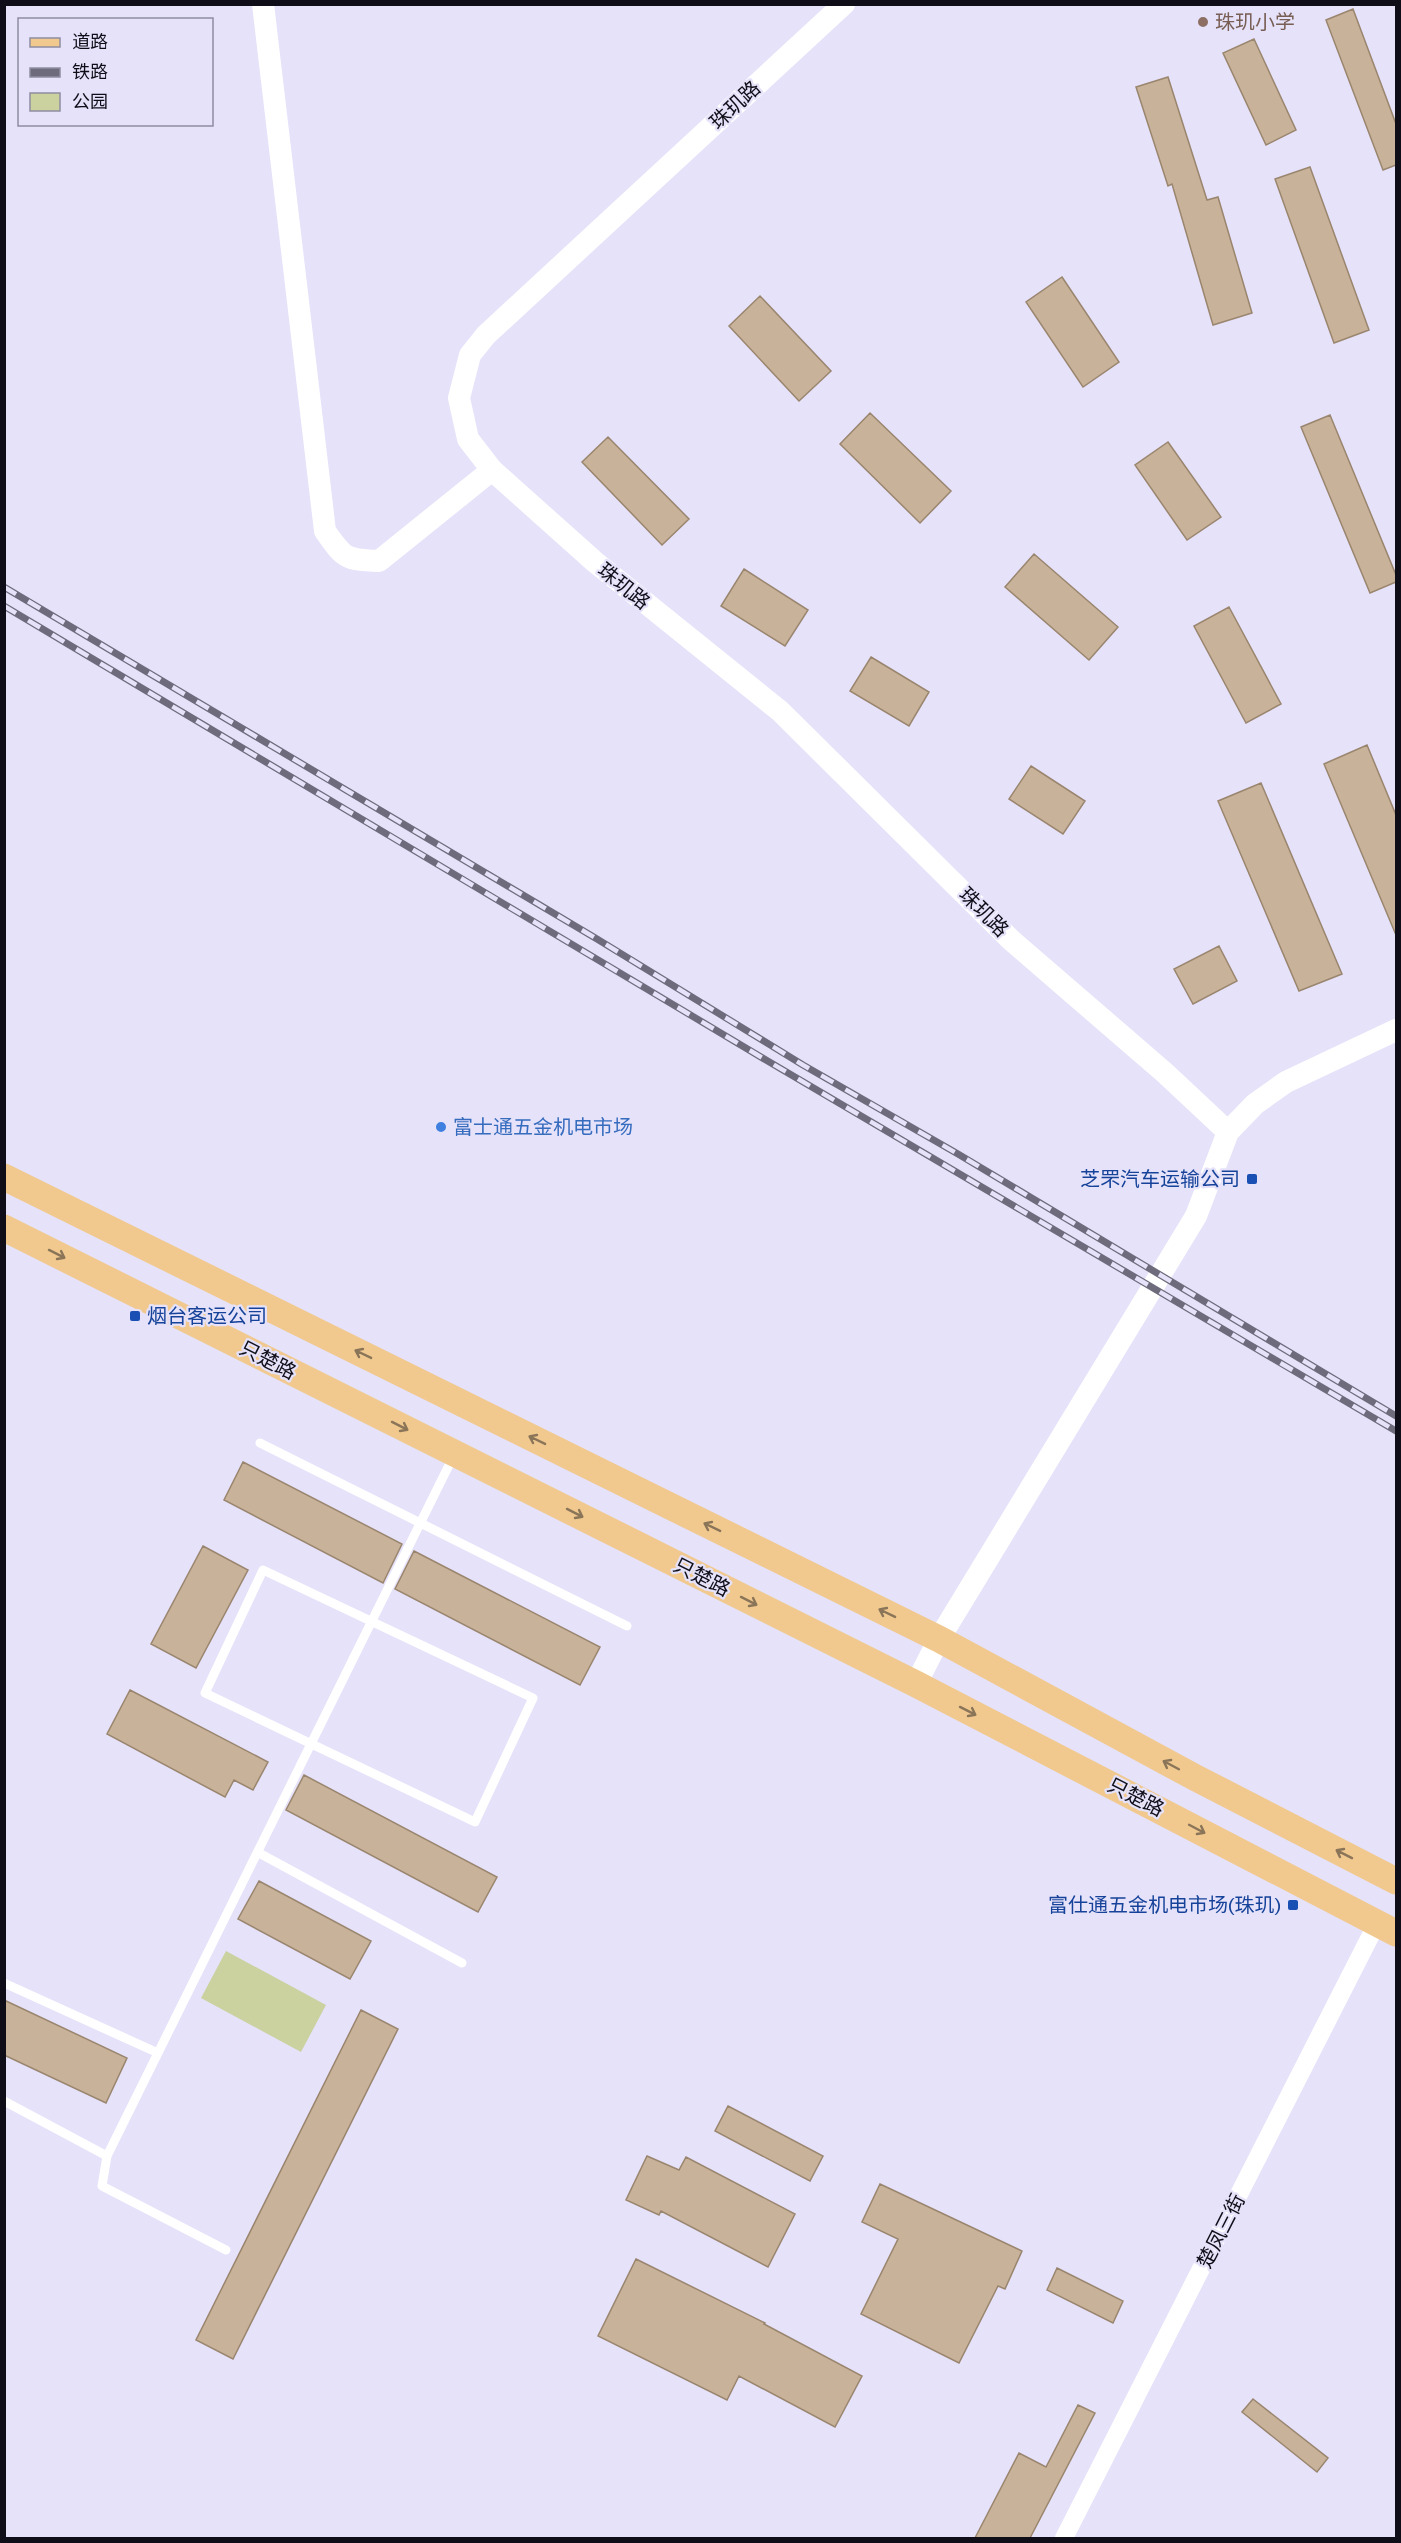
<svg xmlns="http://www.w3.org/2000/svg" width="1401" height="2543" viewBox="0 0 1401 2543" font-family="'Roboto Serif','Noto Sans SC',serif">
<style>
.green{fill:#cbd29f}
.building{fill:#c8b29a;stroke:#9a856e;stroke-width:1.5}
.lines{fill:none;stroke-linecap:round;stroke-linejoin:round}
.service{stroke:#fff;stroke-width:9}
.minor{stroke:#fff;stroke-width:18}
.tertiary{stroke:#fff;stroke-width:22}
.primary{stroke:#f1c98f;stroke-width:27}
.rail-casing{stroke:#6e6c7c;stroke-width:7}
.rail{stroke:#e5e2fa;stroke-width:4.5;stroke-dasharray:14;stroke-linecap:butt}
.oneway{stroke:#8b7559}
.education-dot{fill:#8d6e63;stroke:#e5e2fa;stroke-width:2}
.shop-dot{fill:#3f7fe0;stroke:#e5e2fa;stroke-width:2}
.transit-dot{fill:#1a4fb4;stroke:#e5e2fa;stroke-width:2}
.labels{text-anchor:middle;stroke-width:4.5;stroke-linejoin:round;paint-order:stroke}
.education-label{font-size:20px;fill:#785e54;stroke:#e5e2fa;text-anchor:start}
.street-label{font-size:20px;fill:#0f0e18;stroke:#e5e2fa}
.shop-label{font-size:20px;fill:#366cbe;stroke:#e5e2fa;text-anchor:start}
.transit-label{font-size:20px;fill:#164399;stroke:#e5e2fa;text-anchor:end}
</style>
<rect width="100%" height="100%" fill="#e5e2fa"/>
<path class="green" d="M226,1951L326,2005L301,2052L201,1998Z"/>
<path class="building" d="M1353,9L1396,124V165L1383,170L1326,20Z
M1254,39L1296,130L1266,145L1223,53Z
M1168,77L1207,200L1218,197L1252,313L1213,325L1172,184L1168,186L1136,87Z
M1310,167L1369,330L1334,343L1275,179Z
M1062,277L1119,362L1083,387L1026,302Z
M760,296L831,371L799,401L729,326Z
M870,413L951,491L920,523L840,444Z
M1330,415L1396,575V582L1370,593L1301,427Z
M608,437L689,519L662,545L582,462Z
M1168,442L1221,517L1187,540L1135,465Z
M1034,554L1118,627L1089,660L1005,587Z
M744,569L808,610L785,646L721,606Z
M1229,607L1281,704L1246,723L1194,626Z
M871,657L929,692L909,726L850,691Z
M1367,745L1396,815V935L1324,764Z
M1031,766L1085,801L1063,834L1009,799Z
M1261,783L1342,974L1299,991L1218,801Z
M1219,946L1237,981L1193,1004L1174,969Z
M243,1462L402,1544L383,1583L224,1500Z
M203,1546L248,1570L196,1668L151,1644Z
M414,1551L600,1647L580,1685L395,1589Z
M130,1690L268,1762L253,1790L234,1780L225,1797L107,1734Z
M304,1775L497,1877L478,1912L286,1810Z
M259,1881L371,1941L350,1979L238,1919Z
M4,2000L127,2058L106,2103L4,2055Z
M361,2010L398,2029L233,2359L196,2340Z
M728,2106L823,2156L810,2181L715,2131Z
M647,2156L679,2170L686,2157L795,2214L768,2267L661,2211L659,2215L626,2200Z
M880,2184L1022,2251L1005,2289L998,2286L959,2363L861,2314L898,2239L862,2222Z
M636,2259L765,2323L764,2324L862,2376L835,2427L739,2376L727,2400L598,2336Z
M1057,2268L1123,2301L1113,2323L1047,2290Z
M1253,2399L1328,2458L1317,2472L1242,2412Z
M1078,2405L1095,2413L1030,2538H975L1019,2453L1046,2467Z"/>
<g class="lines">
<path class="service" d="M260,1443L627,1626
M263,1570L533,1698L475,1822L205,1693Z
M259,1853L462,1963
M4,1983L158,2053
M4,2101L107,2156L454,1455
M107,2156L102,2186L226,2250"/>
<path class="minor" d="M1064,2538L1377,1923"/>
<path class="tertiary" d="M263,4L325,531C344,558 345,560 379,561L492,470
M844,4L486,335L470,355L459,398L468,439L492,470L595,562L780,711L1011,940L1165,1073L1228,1132
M916,1684L939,1639L1196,1216L1228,1132L1255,1104L1286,1082L1396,1030"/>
<path class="primary" d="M4,1177L939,1639L1196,1778L1396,1881
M4,1228L916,1684L1396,1933"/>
<defs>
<path id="rail" d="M4,587L597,939L803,1065L958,1154L1396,1416
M4,606L766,1060L1396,1431"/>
</defs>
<use href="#rail" class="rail-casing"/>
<use href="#rail" class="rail"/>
</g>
<defs><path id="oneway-shaft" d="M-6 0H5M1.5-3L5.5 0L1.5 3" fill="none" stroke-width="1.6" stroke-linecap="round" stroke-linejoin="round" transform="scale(1.5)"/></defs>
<g class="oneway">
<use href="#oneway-shaft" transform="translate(57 1254) rotate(27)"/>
<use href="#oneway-shaft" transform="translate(363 1354) rotate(-154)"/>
<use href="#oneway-shaft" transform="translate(400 1426) rotate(27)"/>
<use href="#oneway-shaft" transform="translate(537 1440) rotate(-154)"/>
<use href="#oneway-shaft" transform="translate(575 1513) rotate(27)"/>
<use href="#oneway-shaft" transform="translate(712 1527) rotate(-154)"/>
<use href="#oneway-shaft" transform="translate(749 1601) rotate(27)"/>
<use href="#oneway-shaft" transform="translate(887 1613) rotate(-154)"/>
<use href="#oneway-shaft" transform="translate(968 1711) rotate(27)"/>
<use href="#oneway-shaft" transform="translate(1171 1765) rotate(-152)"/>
<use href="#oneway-shaft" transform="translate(1197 1829) rotate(28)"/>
<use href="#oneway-shaft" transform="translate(1344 1854) rotate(-153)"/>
</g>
<circle class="education-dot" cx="1203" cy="22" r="6"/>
<circle class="shop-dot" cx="441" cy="1127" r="6"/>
<g class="transit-dot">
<rect x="1246" y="1173" width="12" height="12" rx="3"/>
<rect x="129" y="1310" width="12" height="12" rx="3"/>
<rect x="1287" y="1899" width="12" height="12" rx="3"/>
</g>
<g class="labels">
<g class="education-label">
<text x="1215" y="29">珠玑小学</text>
</g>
<g class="street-label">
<text transform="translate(735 105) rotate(-43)" y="7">珠玑路</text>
<text transform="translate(624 586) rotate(39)" y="7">珠玑路</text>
<text transform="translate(984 912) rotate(45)" y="7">珠玑路</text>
<text transform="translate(268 1360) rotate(27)" y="7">只楚路</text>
<text transform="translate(702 1577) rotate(27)" y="7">只楚路</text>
<text transform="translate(1136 1797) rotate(27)" y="7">只楚路</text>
<text transform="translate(1221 2231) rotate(-63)" y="7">楚凤三街</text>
</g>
<g class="shop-label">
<text x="453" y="1134">富士通五金机电市场</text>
</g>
<g class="transit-label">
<text x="1240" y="1186">芝罘汽车运输公司</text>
<text x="147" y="1323" text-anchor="start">烟台客运公司</text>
<text x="1281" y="1912">富仕通五金机电市场(珠玑)</text>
</g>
</g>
<rect width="1401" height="2543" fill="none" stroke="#0f0e18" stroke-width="12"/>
<rect x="18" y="18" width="195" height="108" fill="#e5e2fa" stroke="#8f8da0" stroke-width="1.5"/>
<rect x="30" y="38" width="30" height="9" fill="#f1c98f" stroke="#8f8da0" stroke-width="1.5"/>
<text x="72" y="48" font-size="18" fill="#0f0e18">道路</text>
<rect x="30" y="68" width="30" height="9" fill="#6e6c7c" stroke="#8f8da0" stroke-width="1.5"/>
<text x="72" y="78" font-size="18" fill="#0f0e18">铁路</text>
<rect x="30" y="93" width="30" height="18" fill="#cbd29f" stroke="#8f8da0" stroke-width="1.5"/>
<text x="72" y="108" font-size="18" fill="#0f0e18">公园</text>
</svg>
